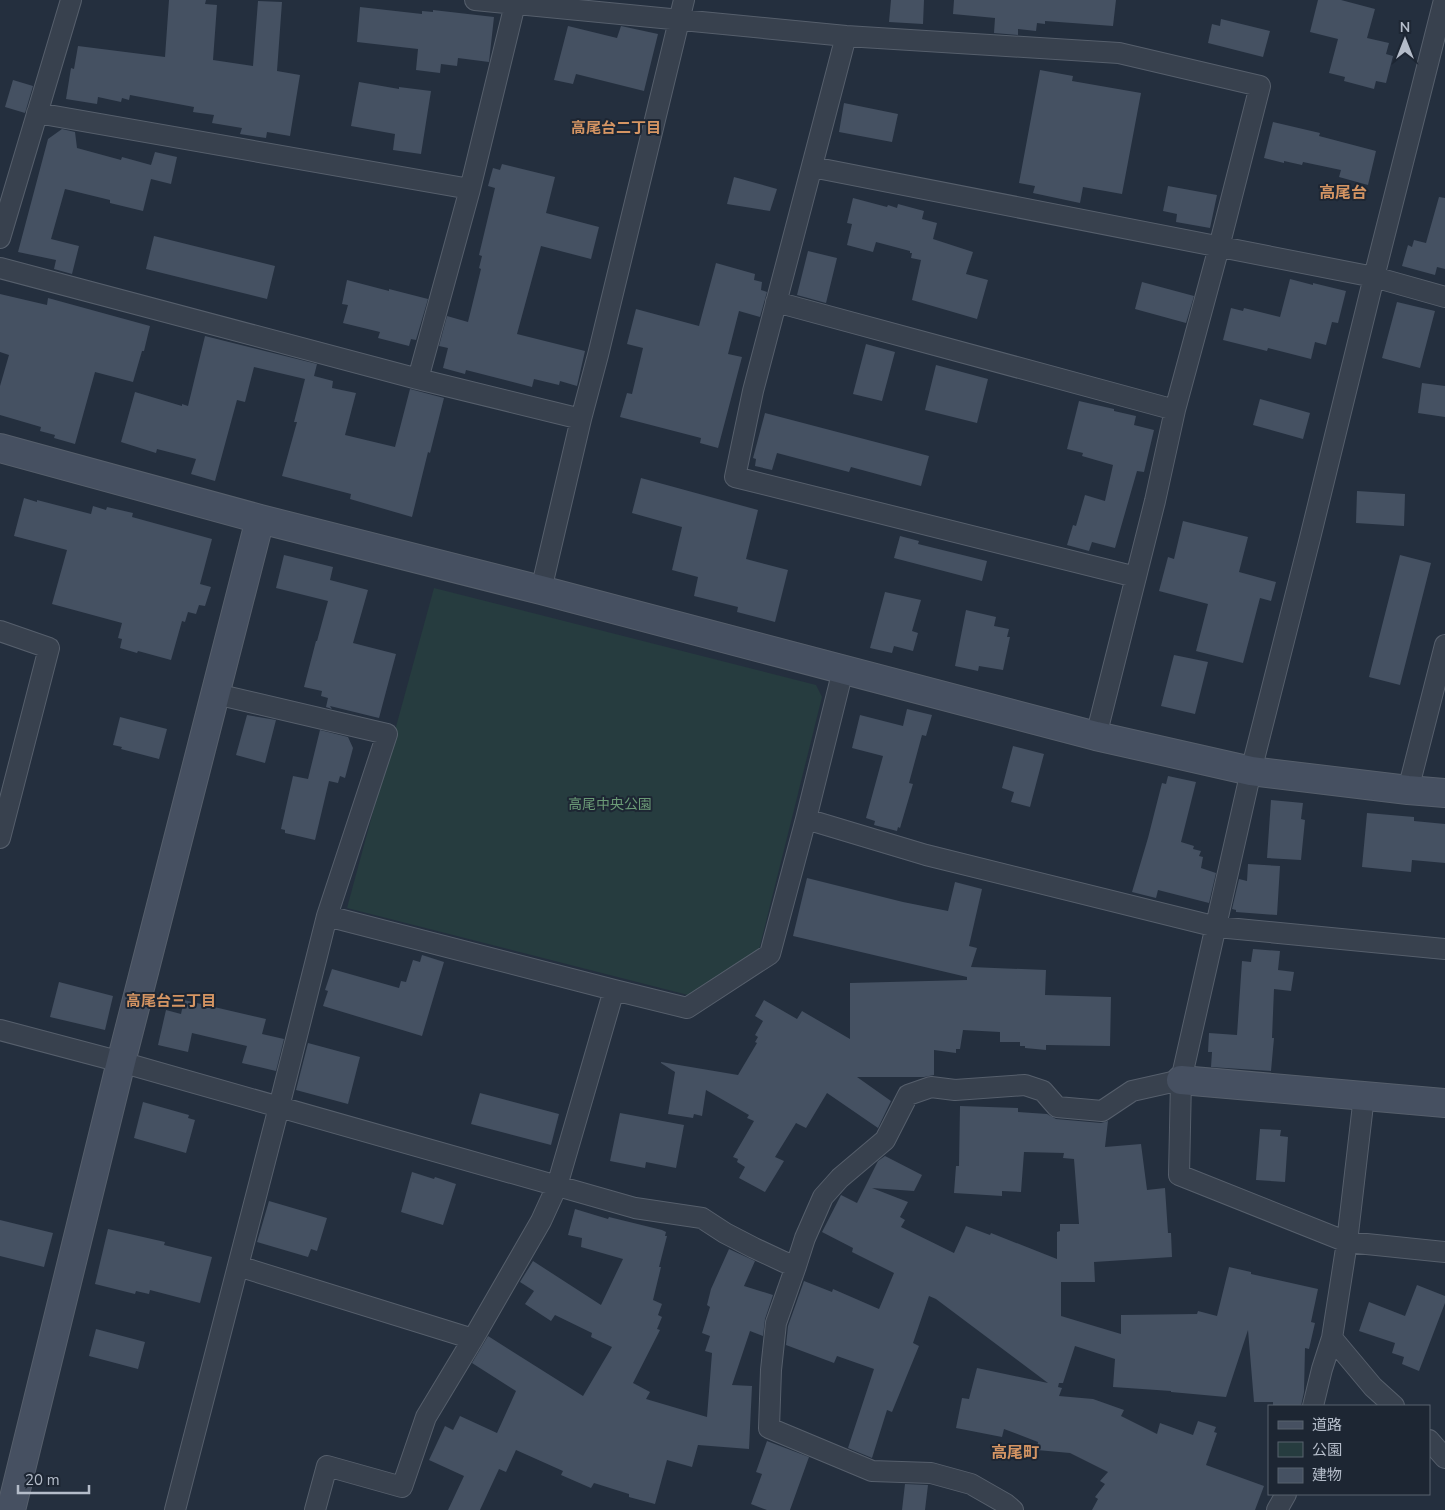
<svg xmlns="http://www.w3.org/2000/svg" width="1445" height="1510" viewBox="0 0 1445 1510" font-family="'Nunito Sans','Noto Sans JP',sans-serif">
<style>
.green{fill:#263c3f}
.building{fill:#455162}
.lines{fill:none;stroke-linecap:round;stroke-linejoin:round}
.street-casing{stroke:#565f6c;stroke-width:22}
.secondary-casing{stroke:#565f6c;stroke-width:30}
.street{stroke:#38414e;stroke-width:20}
.secondary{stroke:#465061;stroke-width:28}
.labels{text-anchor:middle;stroke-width:4;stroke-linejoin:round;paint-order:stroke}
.park-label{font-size:14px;fill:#6b9a76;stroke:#1d2633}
.neighbourhood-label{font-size:15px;font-weight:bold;fill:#d59563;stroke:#1d2633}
.quarter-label{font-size:16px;font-weight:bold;fill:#d59563;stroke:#1d2633}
</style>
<rect width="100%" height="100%" fill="#242f3e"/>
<path class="green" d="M434,588L816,685L822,697L759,950L688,995L347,908L394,734Z"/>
<path class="building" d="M169,0H206L205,4L217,5L213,60L253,66L258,1L282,2L277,71L300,75L290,136L267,132L266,138L240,134L242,128L212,123L214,115L193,112L194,107L130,95L129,100L122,98L121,102L98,97L97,104L66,99L71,68L74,69L78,46L165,57Z
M891,0H924L923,24L889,22Z
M954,0H1116L1113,26L1045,21V24L1037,23L1036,31L1018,29V35L994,33L995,18L953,14Z
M1318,0H1341L1375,9L1367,38L1389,43L1386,54L1393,56L1386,83L1376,81L1374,89L1344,81L1345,77L1329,73L1338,39L1310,32Z
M360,7L422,14V11L433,12V10L494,17L489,62L458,58L457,66L441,64L440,73L416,70L418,49L357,42Z
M1221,19L1270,31L1263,57L1208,43L1212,24L1220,26Z
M568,26L617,38L621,26L658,34L644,91L576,74L573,84L554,80Z
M1040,70L1073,76L1072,81L1141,93L1122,194L1083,187L1080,203L1033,193L1035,186L1019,183Z
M13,80L33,86L25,113L5,107Z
M359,82L399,89V87L431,91L421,154L393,150L395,134L351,126Z
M844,103L898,114L892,142L839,132Z
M1273,122L1320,133L1319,136L1376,151L1368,185L1339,177L1341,170L1303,162L1302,165L1284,161V163L1264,158Z
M62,129L75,132L77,148L121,160L122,157L151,165L155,152L177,157L171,184L151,179L143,211L110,203V200L65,189L51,239L79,246L72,274L54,269L56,260L18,252L48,139Z
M502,164L555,177L546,213L599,227L591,259L541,246L517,334L585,351L577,386L560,381L559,385L534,379L532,387L466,370L465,374L443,368L448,348L439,346L447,316L468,322L481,269L479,268L482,256L479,255L495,188L488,186L493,168L500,170Z
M734,177L777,189L770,211L727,204Z
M1168,186L1217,195L1210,228L1176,222L1177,214L1163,211Z
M1439,197L1445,198V269L1437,267L1435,275L1402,266L1408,245L1412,247L1414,240L1426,243Z
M853,198L887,207L888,205L897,208L898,204L924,211L922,219L937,223L933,239L973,252L966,274L988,280L977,319L912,300L921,260L911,258L912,253H910V251L876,242L873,252L847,245L852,224L847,223Z
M154,236L275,266L267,299L146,269Z
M808,251L837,258L826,303L797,295Z
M716,263L755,274L754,280L762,282L761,290L767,292L760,317L739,311L728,354L742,357L718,448L700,443L701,438L620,417L627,393L632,394L643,348L627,344L636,309L699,326Z
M1290,279L1313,285V283L1346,291L1338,323L1332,322L1326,345L1315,342L1311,359L1268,348L1267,351L1223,340L1231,308L1243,311L1244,308L1280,317Z
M347,280L389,291V289L428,299L416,340L411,339L409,346L378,338L380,332L343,323L348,305L342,304Z
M1142,282L1194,296L1186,323L1135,309Z
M0,294L47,305L48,298L150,326L144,351H142L133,382L95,372L75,444L54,438L55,435L40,431L41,427L0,415V386L9,355L0,352Z
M1397,302L1435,311L1420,368L1382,358Z
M205,336L317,364L314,376L333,381L332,388L356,393L345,435L395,447L410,389L444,398L430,453L428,452L412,517L350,499L351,494L282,476L297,422H294L305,379L254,367L245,402L237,400L215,481L191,474L196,459L157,449L156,453L121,442L135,392L182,406V404L188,406Z
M866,344L895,352L882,401L853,394Z
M936,365L988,379L977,423L925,410Z
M1422,383L1445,386V417L1418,413Z
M1260,399L1310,413L1303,439L1253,425Z
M1079,401L1114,409V411L1136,416L1134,425L1154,430L1144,472L1137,471L1115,548L1092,542L1089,551L1067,545L1073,525L1076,526L1085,495L1105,501L1113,465L1082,456L1083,453L1067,449Z
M765,413L929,456L921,486L851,467L849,472L777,453L772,470L755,466L756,459L753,458Z
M641,478L758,510L746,559L788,570L775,622L737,612L738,607L694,596L698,577L672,570L682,527L632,513Z
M1357,491L1405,494L1404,526L1356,523Z
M24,498L37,502V500L91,514L93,506L106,510L107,507L133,513L132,517L212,539L200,584L211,587L205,606L199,605L196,614L188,612L185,622L182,621L171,660L138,651L137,653L120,648L122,639L118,638L122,623L52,604L67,550L14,536Z
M1183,521L1248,537L1239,572L1276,582L1271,601L1260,598L1243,663L1196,651L1208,604L1159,591L1168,557L1174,559Z
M900,536L919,541L918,544L987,561L982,581L894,558Z
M284,555L333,567L330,580L368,590L353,643L396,654L379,718L330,706L332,709L326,707L328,698L321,696L322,691L304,687L316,641H317L328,601L276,588Z
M1400,555L1431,563L1400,685L1369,677Z
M885,592L921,600L912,631L918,633L913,651L894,646L892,653L870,648Z
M966,610L996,617L994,626L1009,629L1007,637H1010L1003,670L979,666L978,671L955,666Z
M1174,655L1208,662L1195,714L1161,706Z
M907,709L932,715L926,736L922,735L909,783L913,784L900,828L898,827L897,831L874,825L875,821L866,818L883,756L852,748L860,715L903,726Z
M247,715L276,720L265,763L236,755Z
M120,717L167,729L159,759L121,749L122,747L113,745Z
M320,730L348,737L353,748L345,778L340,776L338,783L329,781L315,840L285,833V830L281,829L293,776L308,779Z
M1013,746L1044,754L1030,807L1011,802L1014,792L1002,788Z
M1168,776L1196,782L1181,842L1194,846L1193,849L1201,851L1199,856L1203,857L1201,868L1216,873L1209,903L1158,890L1156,898L1132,892L1148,838L1162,783L1166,784Z
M1271,800L1303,803L1301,819L1305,820L1301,860L1267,858Z
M1367,813L1414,817V821L1445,824V863L1412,860L1411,872L1362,867Z
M1248,864L1280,866L1277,915L1236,912V910L1232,909L1239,879L1247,881Z
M807,878L903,902L948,911L955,882L982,889L969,946L977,948L971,967L1046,970L1045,995L1111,997L1110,1046L1046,1045V1050L1025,1048V1046H1020V1042H1000V1032L963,1030L960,1049H956V1053L934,1050V1075L924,1077H857L891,1101L878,1128L827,1093L806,1128L796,1123L775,1157L784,1161L765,1192L739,1178L745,1167L737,1162L738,1159L733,1157L754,1121L747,1118L749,1115L706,1090L702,1116L694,1114L693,1118L668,1114L675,1072L661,1063V1062L738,1075L757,1043L755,1042L758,1037L755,1035L763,1021L755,1016L764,1000L797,1019L802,1011L850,1039V983L967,980V977L793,936Z
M1253,949L1280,951L1278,970L1294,972L1291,991L1274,989L1272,1038H1274L1271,1071L1211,1067L1212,1052H1208L1209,1033L1237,1035L1242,961L1251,962Z
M422,955L444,962L422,1036L323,1006L328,991L325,990L332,969L399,988L401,981L406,982L413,960L420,962Z
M59,982L113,996L105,1030L50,1017Z
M184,1000L266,1019L262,1034L284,1039L276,1071L242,1063L247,1046L192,1033L188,1052L158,1045L166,1010L181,1014Z
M308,1043L360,1057L348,1104L296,1090Z
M480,1093L559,1114L551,1145L471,1124Z
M143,1102L189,1115L188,1118L195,1120L186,1153L134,1138Z
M960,1106L1018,1108V1112L1047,1114L1056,1119L1101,1123L1108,1121L1105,1147L1141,1144L1147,1190L1165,1188L1168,1233H1171L1172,1257L1094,1262L1095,1282H1061V1316L1121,1334V1315L1197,1314L1198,1311L1217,1316L1229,1267L1251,1272V1274L1318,1289L1311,1322L1315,1323L1309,1349L1305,1348L1304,1392L1301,1406H1273V1402H1254L1248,1330L1226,1397L1171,1392V1391L1113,1387L1115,1359L1075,1346L1063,1383H1059L1058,1387L1062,1388L1059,1396L1093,1399L1124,1410L1121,1416L1157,1434L1160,1423L1193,1435L1198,1421L1216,1427L1214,1432L1217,1433L1206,1465L1264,1486L1255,1510H1092L1098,1499L1095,1497L1105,1484L1100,1481L1108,1472L1070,1453L1037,1450L1038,1442L1004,1429L1002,1437L956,1428L962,1398L969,1399L977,1368L1048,1383L936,1299L929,1296L913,1343L919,1346L892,1412L887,1410L872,1458L848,1448L874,1369L837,1356L834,1363L786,1345L788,1326L804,1281L832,1292L833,1289L879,1309L894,1273L852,1252L853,1248L822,1232L841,1195L857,1203L878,1161L885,1156L922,1175L914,1191L872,1188L908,1202L900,1217L905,1220L901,1227L954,1253L966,1226L990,1235L991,1233L1057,1259V1232L1060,1231V1224H1079L1074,1159L1063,1158L1064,1153L1024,1152L1021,1192L1002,1191V1196L954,1193L956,1166H959Z
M620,1113L684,1125L676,1168L646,1162L645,1168L610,1161Z
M1260,1129L1281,1130L1280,1136L1288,1137L1285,1182L1256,1180Z
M412,1172L434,1179L435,1177L456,1184L443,1225L401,1212Z
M269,1201L327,1218L317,1251L311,1249L308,1257L257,1242Z
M575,1209L608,1219L609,1217L662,1230L666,1232L665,1236H667L659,1267H661L653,1300L662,1304L658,1315L662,1317L657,1329L660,1330L633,1383L650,1392L646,1399L707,1417L712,1353L705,1351L710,1336L702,1333L710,1307L707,1305L711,1289L729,1249L755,1261L744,1286L773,1295L765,1319L763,1336L750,1331L732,1385L752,1386L749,1449L698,1445L692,1467L667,1460L655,1504L629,1497V1494L594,1483L591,1488L561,1475L563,1471L516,1450L506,1472L499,1469L480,1510H448L464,1476L429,1460L445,1426L453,1430L460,1416L497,1433L516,1391L472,1363L488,1336L583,1396L612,1347L591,1337L592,1333L555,1315L551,1321L525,1304L534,1291L520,1282L533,1261L601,1305L623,1259L581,1247L582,1238L568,1235Z
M0,1220L53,1233L44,1267L0,1256Z
M108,1229L165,1242L164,1245L212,1257L200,1303L150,1290L149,1294L136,1291L135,1294L95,1284Z
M1417,1285L1445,1296V1303L1419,1371L1402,1364L1404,1357L1392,1353L1395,1343L1359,1331L1369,1302L1405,1316Z
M96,1329L145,1342L138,1369L89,1356Z
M767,1441L809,1457L790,1510H767L751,1504L762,1474L756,1472Z
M905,1484L928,1485L925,1510H902Z"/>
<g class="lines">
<defs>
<path id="street" d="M475,0L846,36L1119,53L1260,86L1219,247L1175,410L1155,501L1096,736
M1444,0L1374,277L1310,538L1251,771L1181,1080L1179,1175L1347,1242L1445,1252
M846,36L753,391L735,477L1136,577
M37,113L470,189
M812,167L1374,277L1445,297
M0,238L71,0
M0,268L418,379L581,419
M776,302L1175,410
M418,379L470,189L515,4
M541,590L581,419L598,355L684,0
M0,631L49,648L0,838
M1408,790L1445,645
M806,819L926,855L1217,927L1445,949
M327,916L614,990L687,1008L770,954L806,819L843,670
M0,1030L121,1062L635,1208L702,1218L725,1233L754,1248L784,1262L796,1266
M238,1266L473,1339
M1332,1338L1373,1387L1394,1406
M1313,1406L1322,1369L1332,1338L1347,1242L1364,1096
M1429,1440L1445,1458
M175,1510L279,1107L327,916L387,734L216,694
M315,1510L327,1466L402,1487L426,1417L473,1339L541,1221L557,1186L614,990
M1013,1510L1006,1504L971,1484L931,1473L872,1471L769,1428L771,1370L776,1323L796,1266L805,1238L823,1197L840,1178L885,1140L908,1095L931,1087L955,1090L1025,1085L1043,1091L1057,1107L1102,1111L1132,1091L1181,1080
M1277,1510L1286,1494"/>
<path id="secondary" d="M0,448L260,519L541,590L1096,736L1251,771L1408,790L1445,793
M1181,1080L1445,1103
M11,1510L121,1062L260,519"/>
</defs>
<use href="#street" class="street-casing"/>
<use href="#secondary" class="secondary-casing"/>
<use href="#street" class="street"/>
<use href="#secondary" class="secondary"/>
</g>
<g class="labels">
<g class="park-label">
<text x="610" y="809">高尾中央公園</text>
</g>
<g class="neighbourhood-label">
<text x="616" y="133">高尾台二丁目</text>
<text x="171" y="1006">高尾台三丁目</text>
</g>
<g class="quarter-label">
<text x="1343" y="198">高尾台</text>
<text x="1015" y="1458">高尾町</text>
</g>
</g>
<rect x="1268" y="1405" width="162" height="90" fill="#1d2633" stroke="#59626f"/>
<rect x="1278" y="1421" width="25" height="8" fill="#465061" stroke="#59626f"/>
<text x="1312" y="1430" font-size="15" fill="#b4bcc9">道路</text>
<rect x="1278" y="1442" width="25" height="15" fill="#263c3f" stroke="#59626f"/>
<text x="1312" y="1455" font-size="15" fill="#b4bcc9">公園</text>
<rect x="1278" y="1468" width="25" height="15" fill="#455162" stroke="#59626f"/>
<text x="1312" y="1480" font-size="15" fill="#b4bcc9">建物</text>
<g transform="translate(1405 40)" stroke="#1d2633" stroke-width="4" paint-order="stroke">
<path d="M0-4L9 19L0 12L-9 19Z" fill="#b4bcc9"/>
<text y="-8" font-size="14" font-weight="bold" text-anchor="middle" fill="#b4bcc9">N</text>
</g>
<path d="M18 1485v8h71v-8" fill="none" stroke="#b4bcc9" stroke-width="2.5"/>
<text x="25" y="1485" font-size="15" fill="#b4bcc9" stroke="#1d2633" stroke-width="4" paint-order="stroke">20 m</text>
</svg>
